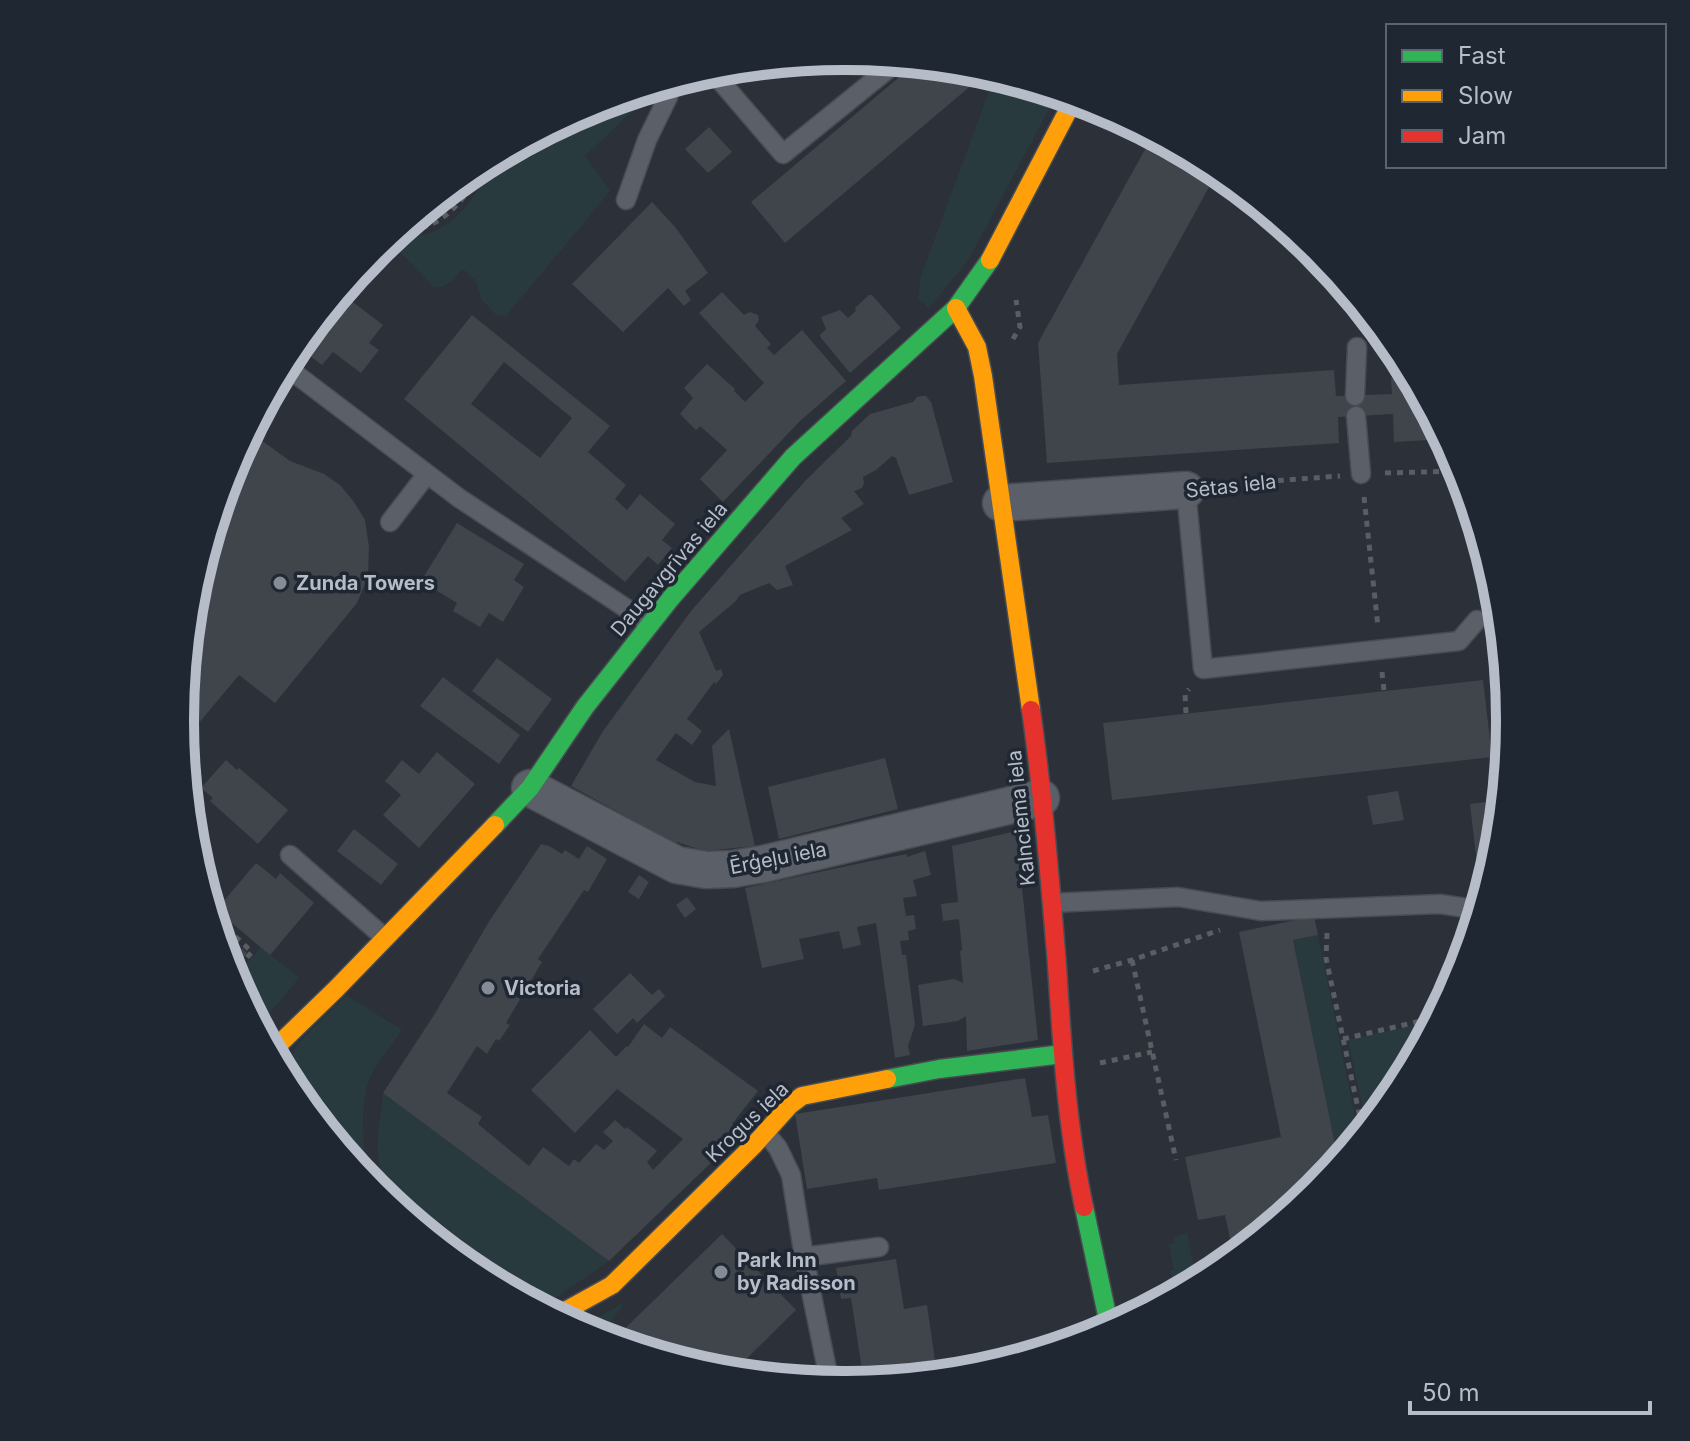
<svg xmlns="http://www.w3.org/2000/svg" width="1690" height="1441" viewBox="0 0 1690 1441" font-family="Inter,sans-serif">
<style>
.green{fill:#293a3e}
.building{fill:#40444b;fill-rule:evenodd}
.lines{fill:none;stroke-linecap:round;stroke-linejoin:round}
.lane-casing{stroke:#484b51;stroke-width:21}
.street-casing{stroke:#484b51;stroke-width:39}
.fast-casing{stroke:#474b52;stroke-width:21}
.slow-casing{stroke:#474b52;stroke-width:21}
.jam-casing{stroke:#474b52;stroke-width:21}
.path{stroke:#595e63;stroke-width:5;stroke-dasharray:6 6;stroke-linecap:butt}
.lane{stroke:#5b5f67;stroke-width:18}
.street{stroke:#5b5f67;stroke-width:36}
.fast{stroke:#30b455;stroke-width:18}
.slow{stroke:#ff9f0a;stroke-width:18}
.jam{stroke:#e5322d;stroke-width:18}
.poi-dot{fill:#868c96;stroke:#1f2733;stroke-width:3}
.labels{text-anchor:middle;stroke-width:7;stroke-linejoin:round;paint-order:stroke}
.street-label{font-size:20px;fill:#b6bdc9;stroke:#1f2733}
.poi-label{font-size:20px;font-weight:bold;fill:#b6bdc9;stroke:#1f2733;text-anchor:start}
.rim{fill:none;stroke:#b6bdc9;stroke-width:10}
</style>
<rect width="100%" height="100%" fill="#2c3038"/>
<path class="green" d="M995,75L1057,94L969,259L929,308L918,298L921,276Z
M650,88L651,93L585,156L610,190L598,206L506,316L495,314L481,299L476,281L463,269C453,278 449,288 434,287L396,248C412,233 412,238 430,233C457,225 485,187 490,161L591,106Z
M471,172L459,196L426,220L405,226Z
M1318,935L1359,1136L1351,1146L1336,1149L1293,940Z
M261,947L299,978L266,1018L248,1006L231,973L235,968L240,971Z
M346,995L402,1030C391,1046 376,1063 369,1080C361,1103 363,1129 364,1152L360,1153C338,1131 282,1086 294,1050C297,1042 337,1005 346,995Z
M1425,1023L1427,1034L1397,1090L1367,1127L1348,1040Z
M383,1093L609,1261L541,1308L481,1276L383,1175C372,1151 381,1119 383,1093Z
M1187,1233L1197,1282L1175,1294L1170,1271L1174,1270L1169,1245L1174,1243L1173,1237Z
M621,1304L623,1306L599,1337L579,1328Z"/>
<path class="building" d="M916,63L972,69L980,78L785,243L751,202Z
M709,127L732,152L708,173L685,149Z
M1153,135L1218,171L1117,354L1119,385L1334,370L1336,396L1392,394L1391,378L1411,377L1443,437L1429,438V440L1394,442L1393,414L1338,417L1339,443L1047,463L1038,343Z
M652,202L676,228L708,273L685,291L691,300L684,306L668,288L623,332L572,284Z
M722,292L744,315L750,312L758,315L759,320L755,326L771,344L767,348L774,355L802,330L846,381L800,421L723,502L700,479L727,450L700,426L696,430L680,414L693,398L684,388L707,364L735,389L734,391L745,402L764,383L699,313Z
M341,293L383,325L369,343L379,350L361,373L333,352L322,365L297,346Z
M869,295H872L901,328L850,373L821,338L820,335L826,329L821,317L840,310L848,318L856,311L855,308Z
M472,315L610,426L588,452L626,485L615,499L627,510L640,494L675,524L662,540L672,548L658,565L648,556L625,582L404,399ZM504,362L572,418L540,458L471,404Z
M922,396H926L931,402L953,482L909,495L896,458L892,456L876,470L863,477L864,483L862,488L854,491L864,504L841,518L852,530L785,566L793,585L777,590L769,583L740,595L735,602L699,632L716,671L721,669L723,675L716,684L714,682L687,719L702,731L692,745L676,733L656,760L695,782L716,786L712,746L729,729L755,846L704,851L677,842L676,844L571,786L603,731L691,611L805,481L851,436L852,431L870,414L913,402L917,397Z
M250,432L290,461L324,474L340,485L354,502L365,520L369,547L368,577L357,603L275,703L239,675L183,742L181,720L193,590L231,466Z
M457,523L524,564L514,580L524,587L503,622L489,613L480,627L453,611L457,603L421,581Z
M497,658L552,699L528,732L472,691Z
M443,677L520,735L499,764L420,706Z
M1483,680L1492,757L1112,800L1103,723Z
M437,752L475,784L419,848L383,815L401,795L385,781L402,760L419,774Z
M885,758L898,809L779,839L768,787Z
M226,760L237,770L239,768L288,810L258,844L210,801L213,798L201,788Z
M1398,791L1404,820L1373,825L1367,796Z
M1502,800L1497,851L1487,881L1479,882L1470,804Z
M354,829L398,864L381,885L337,851Z
M1016,831L1038,1040L967,1051L966,1016L958,1021L923,1026L918,985L954,979L963,983L960,951L962,950L959,919L943,921L941,904L958,902L952,846Z
M541,844L549,846L562,854L565,850L579,859L587,846L607,859L588,892L584,890L538,959L542,962L506,1023L510,1025L499,1041L496,1039L487,1054L477,1046L447,1093L482,1117L478,1124L529,1166L543,1147L569,1166L574,1159L579,1163L596,1144L604,1150L613,1141L603,1132L615,1120L625,1129L627,1127L657,1151L647,1162L653,1170L683,1139L617,1089L575,1133L531,1090L590,1030L616,1057L627,1046L628,1047L644,1024L662,1038L670,1027L758,1091L732,1124L743,1132L609,1261L383,1093L434,1015L490,920Z
M925,851L931,875L913,880L917,896L903,898L906,916L914,915L916,929L908,931L909,940L900,941L902,955H906L915,1025L908,1046L910,1055L895,1058L876,923L857,927L861,945L843,949L839,931L799,939L804,959L762,968L745,888L866,862L907,854V857Z
M256,863L276,879L280,873L314,903L270,955L216,910Z
M639,875L649,882L639,899L628,892Z
M201,876L213,886L207,894L204,886Z
M687,897L696,909L685,918L676,905Z
M1314,916L1318,935L1293,940L1336,1149L1351,1146L1315,1191L1234,1257L1225,1215L1198,1220L1185,1157L1281,1137L1239,932Z
M225,932L247,953L241,961L222,943L220,938Z
M630,973L652,995L659,989L665,996L637,1023L633,1018L617,1034L593,1009Z
M1025,1078L1032,1117L1048,1115L1056,1163L879,1190L877,1178L807,1189L795,1114Z
M722,1234L796,1310L735,1370L731,1374L715,1372L612,1341Z
M896,1259L904,1309L927,1305L935,1360L911,1364L913,1378L864,1383L851,1298L841,1299L836,1268Z"/>
<g class="lines">
<defs>
<path id="lane" d="M711,70L783,154L898,61
M626,200L647,140L668,97L669,83
M285,366L459,498L650,624
M1355,396L1357,347
M1356,416L1361,474
M1186,490L1203,669L1459,641L1477,620
M390,522L427,474
M290,855L385,938
M1052,903L1178,897L1261,911L1440,904L1479,910
M765,1132L778,1148L791,1175L804,1257L830,1384
M804,1257L879,1247"/>
<path id="street" d="M1001,503L1186,490
M530,788L677,865L706,870L733,869L763,864L1041,798"/>
<path id="fast" d="M495,825L530,788L585,707L671,598L793,457L956,308L990,260
M887,1079L939,1069L1063,1054
M1084,1207L1110,1329"/>
<path id="slow" d="M990,260L1074,99
M956,308L977,347L983,376L1031,710
M272,1051L336,989L495,825
M556,1316L612,1285L754,1145L790,1105L802,1096L887,1079"/>
<path id="jam" d="M1031,710C1043,794 1050,880 1057,965C1062,1046 1067,1128 1084,1207"/>
</defs>
<use href="#lane" class="lane-casing"/>
<use href="#street" class="street-casing"/>
<use href="#fast" class="fast-casing"/>
<use href="#slow" class="slow-casing"/>
<use href="#jam" class="jam-casing"/>
<path class="path" d="M398,232C409,231 420,229 430,225C452,215 473,190 479,166
M1361,325L1363,310
M1013,339L1020,327L1016,300
M1385,473L1460,471
M1218,485L1340,476
M1364,497L1378,627
M1382,672L1384,691
M1186,713L1185,694L1189,689
M218,932L224,926L252,952L239,966L225,953
M1327,933L1326,958L1363,1132
M1132,960L1176,1160
M1093,971L1132,960L1220,930
M1343,1039L1434,1018
M1100,1063L1152,1052"/>
<use href="#lane" class="lane"/>
<use href="#street" class="street"/>
<use href="#fast" class="fast"/>
<use href="#slow" class="slow"/>
<use href="#jam" class="jam"/>
</g>
<g class="poi-dot">
<circle cx="280" cy="583" r="8"/>
<circle cx="488" cy="988" r="8"/>
<circle cx="721" cy="1272" r="8"/>
</g>
<g class="labels">
<g class="street-label">
<text transform="translate(1231 486) rotate(-6)" y="7">Sētas iela</text>
<text transform="translate(669 569) rotate(-50)" y="7">Daugavgrīvas iela</text>
<text transform="translate(1021 818) rotate(-96)" y="7">Kalnciema iela</text>
<text transform="translate(778 858) rotate(-11)" y="7">Ērģeļu iela</text>
<text transform="translate(747 1122) rotate(-44)" y="7">Krogus iela</text>
</g>
<g class="poi-label">
<text x="296" y="590">Zunda Towers</text>
<text x="504" y="995">Victoria</text>
<text x="737" y="1267">Park Inn<tspan x="737" dy="23">by Radisson</tspan></text>
</g>
</g>
<path d="M0 0H1690V1441H0ZM844 70H846A650 650 0 0 1 1496 720V721A650 650 0 0 1 846 1371H844A650 650 0 0 1 194 721V720A650 650 0 0 1 844 70Z" fill="#1f2733" fill-rule="evenodd"/>
<path class="rim" d="M844 70H846A650 650 0 0 1 1496 720V721A650 650 0 0 1 846 1371H844A650 650 0 0 1 194 721V720A650 650 0 0 1 844 70Z"/>
<rect x="1386" y="24" width="280" height="144" fill="#1f2733" stroke="#5b636f" stroke-width="2"/>
<rect x="1402" y="50" width="40" height="12" fill="#30b455" stroke="#5b636f" stroke-width="2"/>
<text x="1458" y="64" font-size="24" fill="#b6bdc9">Fast</text>
<rect x="1402" y="90" width="40" height="12" fill="#ff9f0a" stroke="#5b636f" stroke-width="2"/>
<text x="1458" y="104" font-size="24" fill="#b6bdc9">Slow</text>
<rect x="1402" y="130" width="40" height="12" fill="#e5322d" stroke="#5b636f" stroke-width="2"/>
<text x="1458" y="144" font-size="24" fill="#b6bdc9">Jam</text>
<path d="M1410 1401v12h240v-12" fill="none" stroke="#b6bdc9" stroke-width="4"/>
<text x="1422" y="1401" font-size="24" fill="#b6bdc9" stroke="#1f2733" stroke-width="6" paint-order="stroke">50 m</text>
</svg>
